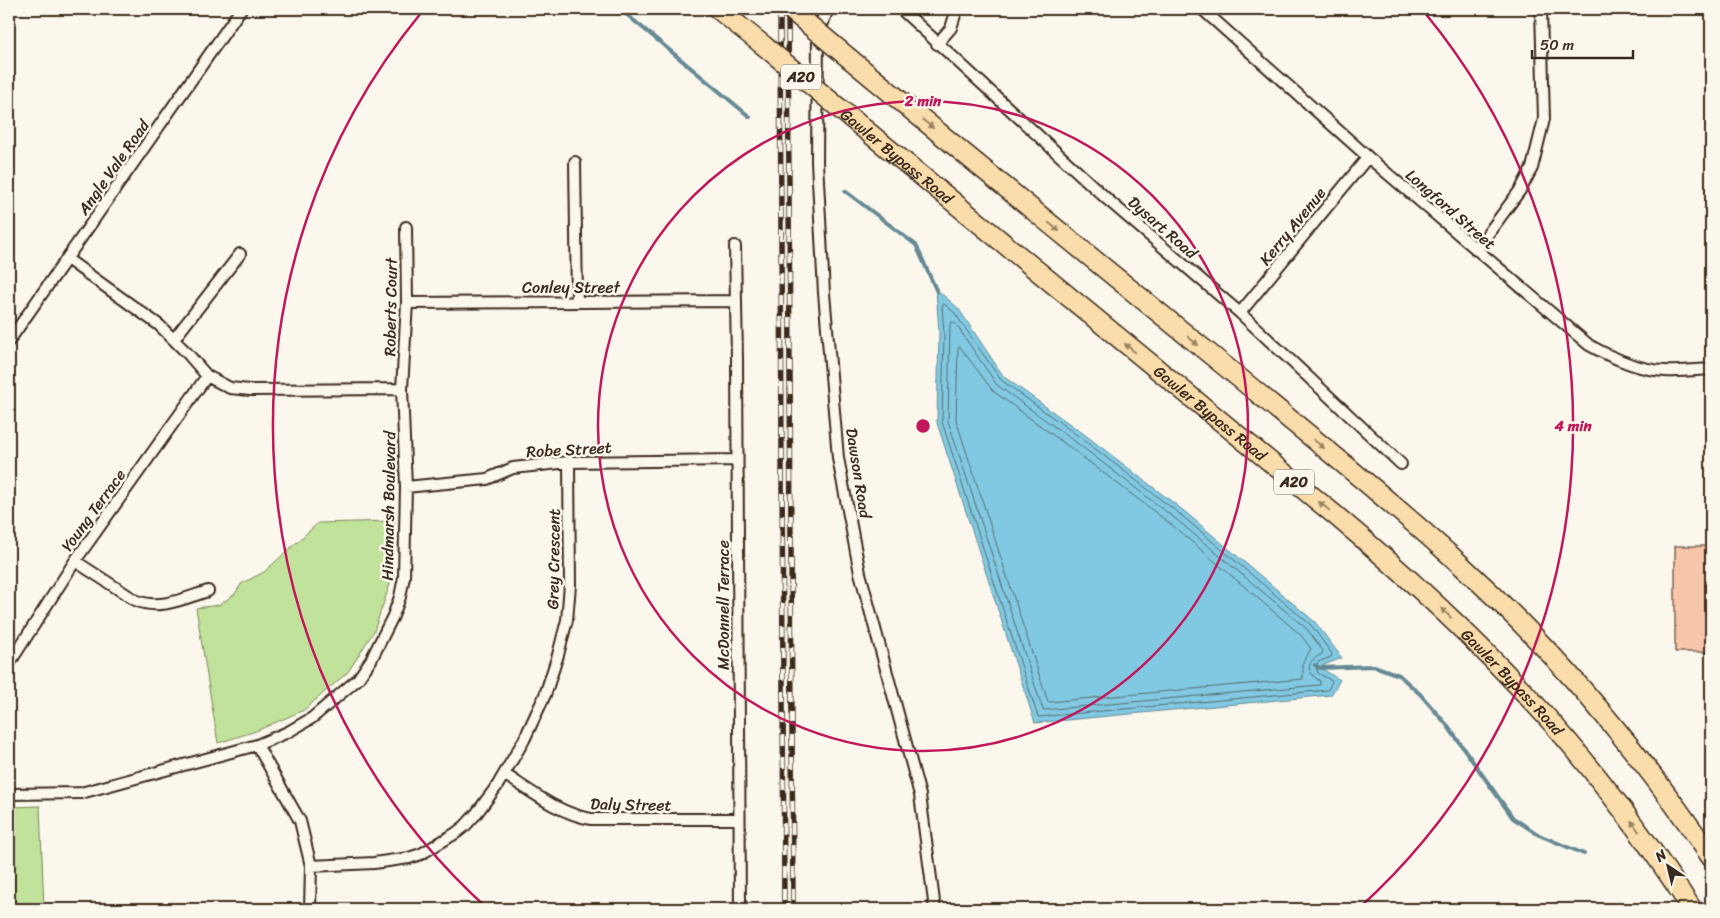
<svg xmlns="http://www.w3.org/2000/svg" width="1720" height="918" viewBox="0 0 1720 918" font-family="Sriracha,sans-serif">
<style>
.green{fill:#c1e29b;stroke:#7e865c}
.water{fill:#81c9e2;stroke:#658994}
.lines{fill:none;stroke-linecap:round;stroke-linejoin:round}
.shore{stroke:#576a6c;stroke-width:1}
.stream{stroke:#658994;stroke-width:4}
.building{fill:#f7c5a7;stroke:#3b2a1e}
.minor-casing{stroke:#3b2a1e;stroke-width:14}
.tertiary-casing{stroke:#3b2a1e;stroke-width:16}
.motorway-casing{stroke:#3b2a1e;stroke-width:22}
.minor{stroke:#fbf7ec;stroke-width:10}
.tertiary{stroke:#fbf7ec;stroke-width:12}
.motorway{stroke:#faddab;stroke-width:19}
.rail-casing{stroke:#3b2a1e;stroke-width:5.5}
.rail{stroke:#fbf7ec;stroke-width:4;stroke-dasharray:11;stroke-linecap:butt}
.motorway-bridge-casing{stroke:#3b2a1e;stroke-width:22;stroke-linecap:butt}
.motorway-bridge{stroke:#faddab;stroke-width:19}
.oneway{fill:#9a8464}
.ring{fill:none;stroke:#c2185b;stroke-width:2.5}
.labels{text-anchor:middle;stroke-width:5;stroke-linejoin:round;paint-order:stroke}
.shield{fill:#fbf7ec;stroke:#75685c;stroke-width:1}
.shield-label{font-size:15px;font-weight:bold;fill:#3b2a1e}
.street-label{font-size:16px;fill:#3b2a1e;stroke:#fbf7ec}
.centre{fill:#c2185b;stroke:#fbf7ec;stroke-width:2.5}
.ring-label{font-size:15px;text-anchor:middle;font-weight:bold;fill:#c2185b;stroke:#fbf7ec;stroke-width:5;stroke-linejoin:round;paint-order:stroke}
</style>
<rect width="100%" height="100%" fill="#fbf7ec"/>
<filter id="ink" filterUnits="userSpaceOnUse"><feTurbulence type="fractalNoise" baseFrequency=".02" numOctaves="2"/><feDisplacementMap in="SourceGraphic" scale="10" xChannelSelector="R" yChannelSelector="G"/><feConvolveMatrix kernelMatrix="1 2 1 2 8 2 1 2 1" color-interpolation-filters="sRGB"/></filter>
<g filter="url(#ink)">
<path class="green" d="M395,521L391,581L374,631L348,672L304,710L256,731L218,743L196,608L219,605L235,594L241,584L264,572L318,523Z
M40,806L44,909H9V807Z"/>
<path class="water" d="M936,289L958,308L1004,377L1084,434L1184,511L1315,622L1342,658L1319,667L1340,680L1331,695L1035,723L937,423L939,332Z"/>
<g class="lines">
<path class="shore" d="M944,304L954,312L1001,380L1081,438L1181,515L1311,625L1332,654L1331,657L1318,662L1316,667L1318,673L1332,681L1328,690L1038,717L942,422L944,333L942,307Z
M952,322L955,323L997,385L1077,443L1177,520L1307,629L1323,651L1322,654C1306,661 1305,672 1320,681V685L1043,710L948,421L950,325Z
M960,347L993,391L1072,449L1172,525L1301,635L1311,649L1303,662V679L1048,702L956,420L958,349Z"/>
<path class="stream" d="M620,9L750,117
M845,191L916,245L937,292
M1315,665L1319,668L1374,666L1399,675L1420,694L1447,725L1513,818L1539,835L1584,854"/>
</g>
<path class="building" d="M1675,546H1711V652H1675Z"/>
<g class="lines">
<defs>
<path id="minor" d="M901,9L1108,200L1240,313L1401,464
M1202,9L1368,157L1589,345C1612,358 1638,370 1665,371C1680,372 1696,370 1711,369
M818,33L817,162L824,293L838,458L860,573L920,795L935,909
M937,44L951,28L957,9
M575,162L577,302
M735,246L737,359L740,909
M1476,250L1521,189L1532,168L1544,119L1541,9
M67,259L159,325L188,354L207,376L230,388L250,390L402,389
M407,303L736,301
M1240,313L1368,157
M174,339L240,254
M9,341L241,9
M406,487L487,479L513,468L569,462L737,460
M75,561L135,600C159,611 185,598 208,591
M9,664L75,561L207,376
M257,745L300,821L311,866L310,909
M504,774C532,792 558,813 591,819H739
M9,794L81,793L257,745L288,732L312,718L358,679L371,660L393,616L400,597L404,577L406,487L402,389L407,303L406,227
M311,866L374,863L409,858L421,854L456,833L465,826L476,814L497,786L524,740L545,695L558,655L567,620L570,585L569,462"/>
<path id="tertiary" d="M818,33L827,9"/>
<g id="motorway">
<path d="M718,9L763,45"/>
<path d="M850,59C975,163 1100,265 1226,367C1305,432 1385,496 1461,565C1555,651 1640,752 1711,857"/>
<path id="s1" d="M840,109L1335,515C1409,577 1479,642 1543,713C1599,774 1647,841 1692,909"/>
</g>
</defs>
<use href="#minor" class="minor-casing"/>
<use href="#tertiary" class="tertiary-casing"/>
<use href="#motorway" class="motorway-casing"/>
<use href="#minor" class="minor"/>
<use href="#tertiary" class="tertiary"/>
<use href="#motorway" class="motorway"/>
<defs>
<path id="rail" d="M780,9L784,909
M788,9L793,909"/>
</defs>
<use href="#rail" class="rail-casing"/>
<use href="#rail" class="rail"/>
<defs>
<path id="motorway-bridge" d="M790,9L850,59
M763,45L840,109"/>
</defs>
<use href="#motorway-bridge" class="motorway-bridge-casing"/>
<use href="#motorway-bridge" class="motorway-bridge"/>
</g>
<defs><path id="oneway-solid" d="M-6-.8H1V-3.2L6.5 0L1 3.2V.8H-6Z" transform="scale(1.25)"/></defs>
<g class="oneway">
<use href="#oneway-solid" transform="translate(928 124) rotate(39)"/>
<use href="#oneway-solid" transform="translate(1054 227) rotate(39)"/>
<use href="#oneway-solid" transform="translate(1193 341) rotate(39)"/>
<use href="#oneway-solid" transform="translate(1130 348) rotate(-141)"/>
<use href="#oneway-solid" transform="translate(1319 444) rotate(40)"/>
<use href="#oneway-solid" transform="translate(1324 506) rotate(-141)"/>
<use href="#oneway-solid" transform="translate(1446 613) rotate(-136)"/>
<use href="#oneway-solid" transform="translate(1635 826) rotate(-126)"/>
</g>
</g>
<g class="ring">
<circle cx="923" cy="426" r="325"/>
<path d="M488 909A650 650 0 0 1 421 13M1425 13A650 650 0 0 1 1358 909"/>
</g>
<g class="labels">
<g class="shield">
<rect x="781" y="64.5" width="40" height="25" rx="4"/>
<rect x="1274" y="469.5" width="40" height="25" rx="4"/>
</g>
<g class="shield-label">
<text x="801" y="82">A20</text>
<text x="1294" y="487">A20</text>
</g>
<g class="street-label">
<text dy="6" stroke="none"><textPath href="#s1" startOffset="74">Gawler Bypass Road</textPath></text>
<text transform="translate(113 167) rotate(-55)" y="6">Angle Vale Road</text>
<text transform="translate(1451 209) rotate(41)" y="6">Longford Street</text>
<text transform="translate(1292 226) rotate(-51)" y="6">Kerry Avenue</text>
<text transform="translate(1163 227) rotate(41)" y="6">Dysart Road</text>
<text x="571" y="293">Conley Street</text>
<text transform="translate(390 307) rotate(-89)" y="6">Roberts Court</text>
<text dy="6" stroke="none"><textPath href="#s1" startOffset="479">Gawler Bypass Road</textPath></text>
<text transform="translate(569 449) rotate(-3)" y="6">Robe Street</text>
<text transform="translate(859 473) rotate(81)" y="6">Dawson Road</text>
<text transform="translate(388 506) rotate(-89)" y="6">Hindmarsh Boulevard</text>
<text transform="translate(93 510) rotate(-54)" y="6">Young Terrace</text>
<text transform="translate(553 559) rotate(-89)" y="6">Grey Crescent</text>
<text transform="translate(723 605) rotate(-90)" y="6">McDonnell Terrace</text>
<text dy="6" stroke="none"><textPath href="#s1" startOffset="884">Gawler Bypass Road</textPath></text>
<text transform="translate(631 804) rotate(1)" y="6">Daly Street</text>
</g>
</g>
<circle cx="923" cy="426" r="8" class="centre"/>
<g class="ring-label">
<text x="923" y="106">2 min</text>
<text x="1573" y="431">4 min</text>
</g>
<rect width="1720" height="918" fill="none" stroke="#fbf7ec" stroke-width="30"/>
<rect x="15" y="15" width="1690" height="888" fill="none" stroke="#3b2a1e" stroke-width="2" filter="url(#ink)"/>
<g transform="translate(1668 866) rotate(325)" stroke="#fbf7ec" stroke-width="4" paint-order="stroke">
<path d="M0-4L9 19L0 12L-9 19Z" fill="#3b2a1e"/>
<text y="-8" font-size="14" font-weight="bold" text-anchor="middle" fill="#3b2a1e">N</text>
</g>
<path d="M1532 50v8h101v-8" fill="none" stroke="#3b2a1e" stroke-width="2.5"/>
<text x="1540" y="50" font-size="15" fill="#3b2a1e" stroke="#fbf7ec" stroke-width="4" paint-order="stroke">50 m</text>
</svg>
